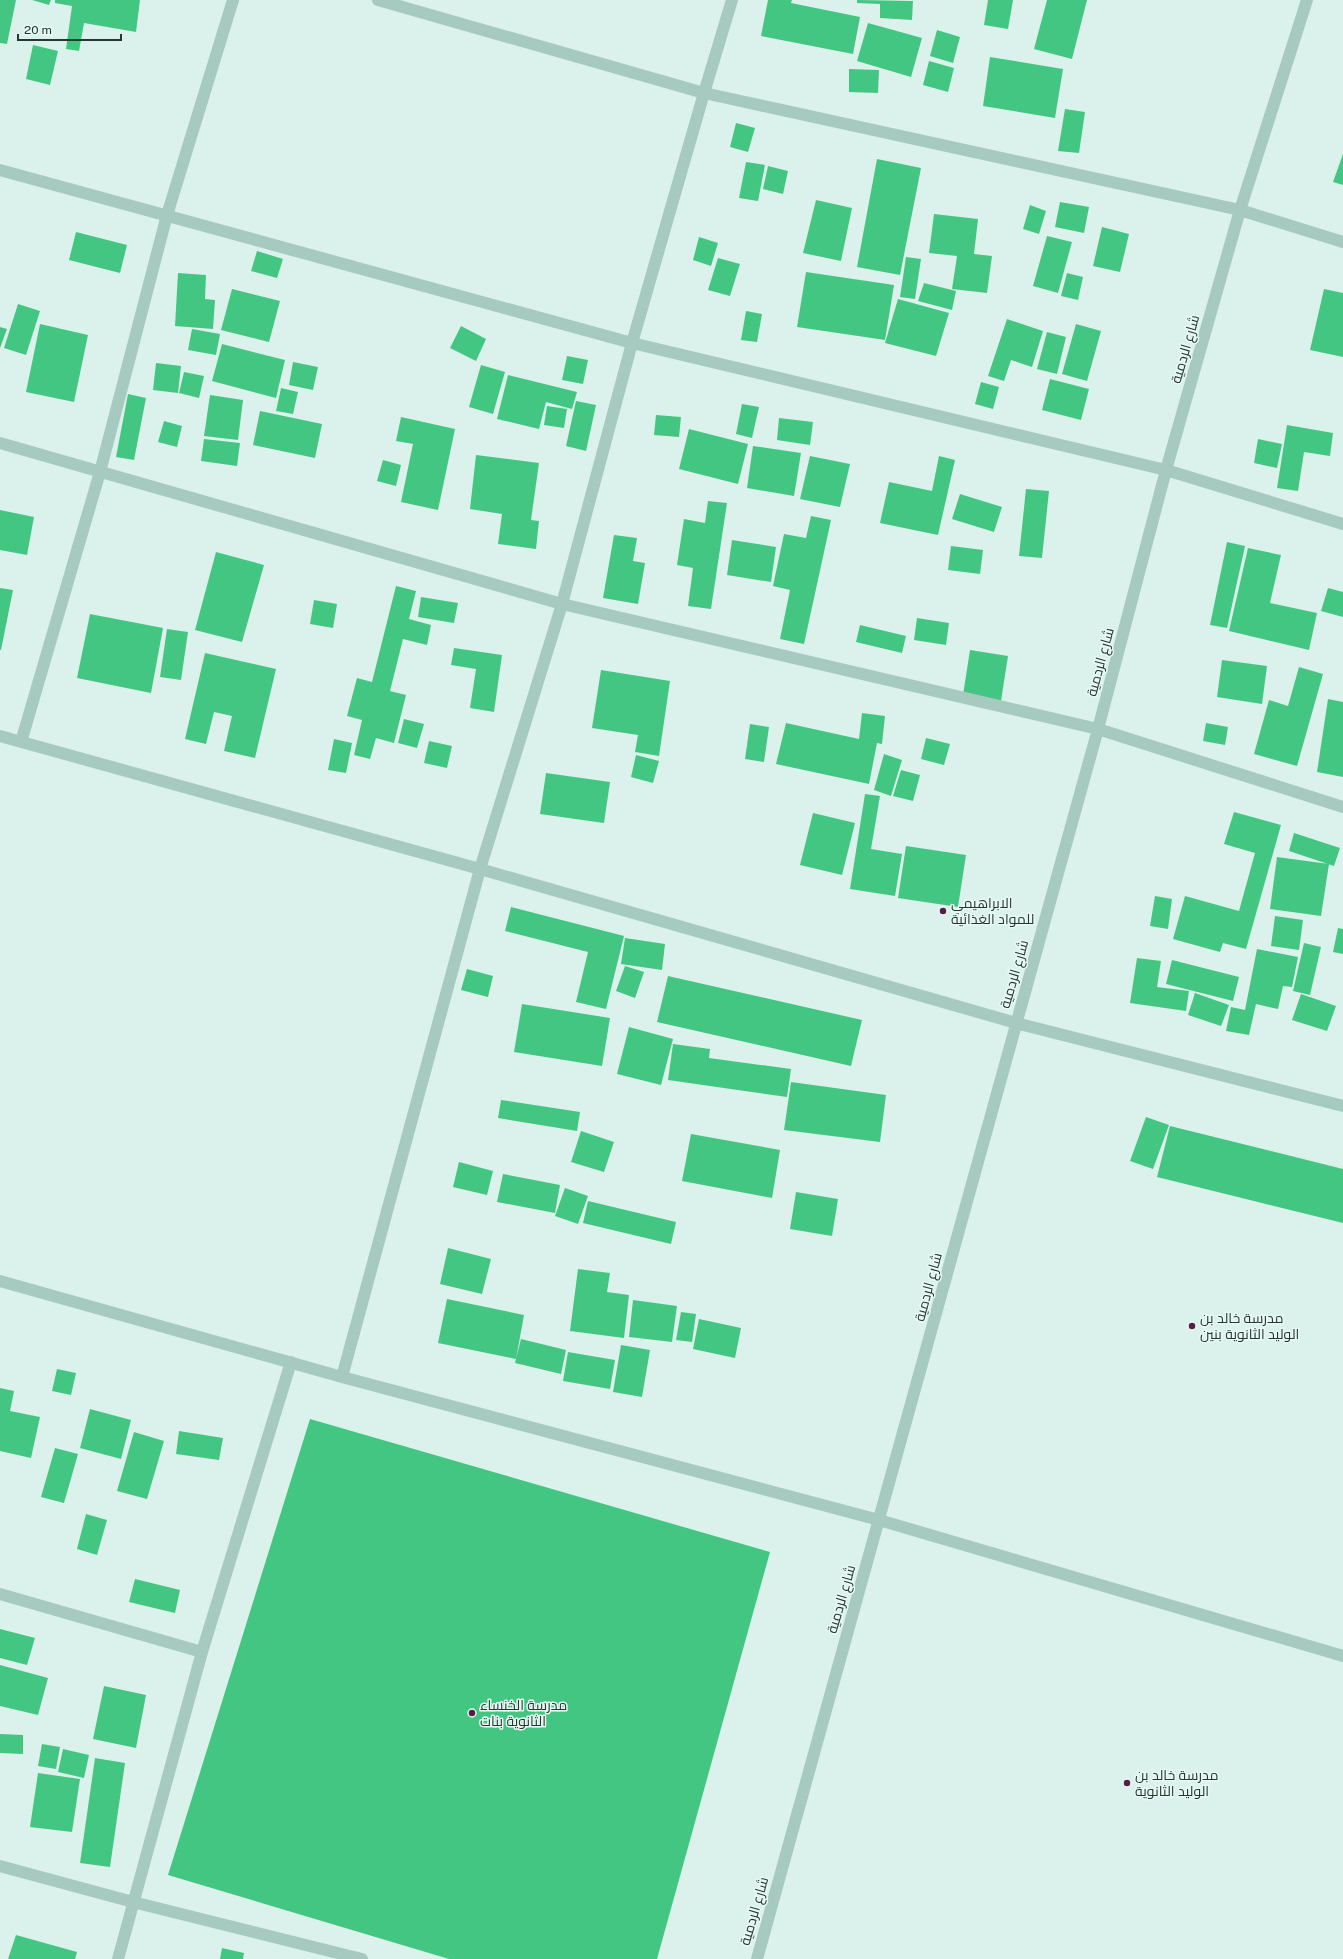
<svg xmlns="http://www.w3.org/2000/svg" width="1343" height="1959" viewBox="0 0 1343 1959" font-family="'Public Sans',Cairo,sans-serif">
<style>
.building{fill:#44c683}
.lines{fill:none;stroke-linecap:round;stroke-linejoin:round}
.minor{stroke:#a6cabf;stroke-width:12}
.poi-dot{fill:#581d46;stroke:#e7f9f5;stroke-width:1.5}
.labels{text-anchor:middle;stroke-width:3;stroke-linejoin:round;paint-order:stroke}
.street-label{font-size:14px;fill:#27362f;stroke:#e7f9f5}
.poi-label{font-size:14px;fill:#27362f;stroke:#e7f9f5;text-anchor:start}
</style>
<rect width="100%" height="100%" fill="#dbf2ec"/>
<path class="building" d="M0,0H16L7,44L0,43Z
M32,0H51L49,5Z
M55,0H140L136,32L84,23L79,51L66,49L72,6L55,3Z
M768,0H792L791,3L860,17L853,54L761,36Z
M857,0L913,1L912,20L880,18V4L857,3Z
M988,0H1013L1008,29L984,25Z
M1047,0H1087L1072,59L1034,49Z
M868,23L922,38L911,77L857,61Z
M937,30L960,37L953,63L930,56Z
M33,45L58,51L50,85L26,79Z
M990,57L1063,69L1055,118L983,106Z
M929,61L954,68L948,92L923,85Z
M849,69L879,70L878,93L849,92Z
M1065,109L1085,112L1079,153L1058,151Z
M736,123L755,128L748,152L730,147Z
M1343,154V185L1333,182Z
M877,159L921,168L900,275L857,267Z
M746,162L765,165L758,201L739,198Z
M768,166L788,171L783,194L763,189Z
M816,200L852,208L841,261L803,253Z
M1060,202L1089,207L1084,233L1055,227Z
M1030,205L1046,211L1039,234L1023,229Z
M934,214L978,219L974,254L992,256L987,293L952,289L957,256L929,253Z
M1102,227L1129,234L1120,272L1093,266Z
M76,232L127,245L120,273L69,260Z
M1047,236L1072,242L1058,293L1033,286Z
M699,237L718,243L711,266L693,260Z
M257,251L283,259L277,278L251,271Z
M906,257L921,259L915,299L900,297Z
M718,258L740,264L730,296L708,290Z
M806,272L894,285L885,340L797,327Z
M178,273L206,275L205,299L215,300L213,329L175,326Z
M1067,273L1083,277L1078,300L1061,296Z
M924,283L956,291L952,310L918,301Z
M232,289L280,301L269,342L221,330Z
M1324,289L1343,293V357L1310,350Z
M898,299L949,313L936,356L885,343Z
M18,304L40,311L26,355L4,348Z
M746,311L762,314L757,342L741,340Z
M1007,319L1043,331L1032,367L1011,360L1004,381L988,376Z
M40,324L88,335L74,402L26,392Z
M1076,324L1101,331L1087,381L1062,374Z
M461,326L486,339L476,361L450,348Z
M0,327L7,329L0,348Z
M192,329L220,334L216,355L188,350Z
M1047,332L1066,337L1057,374L1037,369Z
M222,344L285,360L276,398L212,381Z
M567,356L588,360L583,384L562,380Z
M293,362L318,367L313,390L289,385Z
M156,363L181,366L178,393L153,390Z
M481,365L505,372L493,414L469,407Z
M184,372L204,376L199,398L179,393Z
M508,375L577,392L572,409L546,402L539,429L497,419Z
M1050,379L1089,389L1081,420L1042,410Z
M981,382L999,387L993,409L975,404Z
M281,388L298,392L293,414L276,411Z
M128,394L146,398L134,460L116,457Z
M210,395L243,400L238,440L204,436Z
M576,401L596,405L586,451L566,446Z
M742,404L759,407L752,438L736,434Z
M547,406L567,409L564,428L544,425Z
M260,411L322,424L315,458L253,445Z
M656,415L681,417L679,437L654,435Z
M401,417L455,429L438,510L401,502L413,444L396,441Z
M779,418L813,422L810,445L777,440Z
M164,421L182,426L177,447L158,442Z
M1287,425L1333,433L1330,456L1304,452L1298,491L1277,488Z
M689,429L748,444L738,484L679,469Z
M204,439L240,443L237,466L201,461Z
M1258,439L1282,444L1277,468L1254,463Z
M753,446L801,453L794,496L747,488Z
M476,455L539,463L531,520L539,521L536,549L498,544L502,514L470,509Z
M810,456L850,464L840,507L800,499Z
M939,456L955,460L938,535L880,523L889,482L932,491Z
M383,460L401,465L396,486L377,481Z
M1026,489L1049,491L1042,558L1019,556Z
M960,494L1002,507L994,532L952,519Z
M708,501L727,503L711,609L688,606L693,568L677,565L684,519L705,523Z
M0,510L34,517L27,555L0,550Z
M811,516L831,520L804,644L780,639L790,590L773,586L784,534L806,538Z
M614,535L637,538L633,561L645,563L638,604L603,598Z
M732,540L776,547L771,582L727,575Z
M1227,542L1245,546L1227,628L1210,625Z
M951,546L983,550L980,574L948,570Z
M1248,548L1281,555L1270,603L1317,613L1309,650L1229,631Z
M216,552L264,565L242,642L195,630Z
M396,586L416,591L409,619L431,625L427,645L403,639L390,691L406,695L394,743L376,738L370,759L354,755L362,720L347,716L357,678L372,682Z
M0,588L13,590L1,650H0Z
M1328,588L1343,592V617L1321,611Z
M421,597L458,603L454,623L418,617Z
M314,600L337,604L333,628L310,624Z
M90,614L163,628L151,693L77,678Z
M917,618L949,623L946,645L914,640Z
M860,625L906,636L902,653L856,642Z
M167,629L188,632L181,680L160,677Z
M454,648L502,655L494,712L470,708L476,669L451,665Z
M970,650L1008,656L1001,701L963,695Z
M205,653L276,669L255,758L224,751L232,716L214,712L206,744L185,739Z
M1222,660L1267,666L1262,704L1217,697Z
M1299,667L1323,674L1297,766L1254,754L1269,700L1288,706Z
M601,670L670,681L659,756L635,752L638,735L592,728Z
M1328,699L1343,702V777L1317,772Z
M862,713L885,716L882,744L877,743L869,784L776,764L786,723L859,739Z
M404,719L424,724L417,748L398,743Z
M1206,723L1228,727L1225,745L1203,741Z
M750,724L769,727L764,762L745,759Z
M926,738L950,744L944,765L921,759Z
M334,739L352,743L346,773L328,770Z
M429,741L452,746L447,768L424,763Z
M884,754L902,760L891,796L874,790Z
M636,755L659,761L653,783L631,777Z
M901,770L920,775L913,801L893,796Z
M546,773L610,782L604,823L540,814Z
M865,794L880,796L871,849L902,854L895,896L850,889Z
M1234,812L1281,825L1246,949L1223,943L1220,952L1173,939L1185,896L1239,911L1255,853L1224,844Z
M813,813L855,823L842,875L800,865Z
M1294,833L1340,848L1334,866L1289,851Z
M906,846L966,855L958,907L898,898Z
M1277,857L1329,864L1321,916L1270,909Z
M1155,896L1172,899L1168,929L1150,926Z
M511,907L624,936L606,1009L576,1002L588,952L505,931Z
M1275,916L1303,920L1299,950L1271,946Z
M1338,928L1343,929V954L1333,952Z
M625,938L665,944L662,970L621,964Z
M1304,943L1321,947L1310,995L1293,991Z
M1257,949L1298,957L1292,987L1283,986L1278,1009L1256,1004L1249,1035L1226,1031L1231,1007L1245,1010Z
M1137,958L1161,961L1157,987L1189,991L1186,1011L1130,1003Z
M1172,960L1239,977L1233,1001L1166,984Z
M625,966L644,972L635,998L616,991Z
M467,969L493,976L488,997L461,990Z
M668,976L862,1020L851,1066L657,1022Z
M1195,993L1229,1005L1221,1026L1188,1015Z
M1301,994L1336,1006L1327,1031L1292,1020Z
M522,1004L610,1018L602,1066L514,1052Z
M629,1027L673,1039L661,1085L617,1074Z
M673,1044L710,1049L709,1058L791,1069L787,1097L668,1080Z
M791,1082L886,1095L880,1142L784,1130Z
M501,1100L580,1112L577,1131L498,1118Z
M1146,1117L1169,1125L1153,1169L1130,1161Z
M1170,1126L1343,1169V1223L1157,1177Z
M581,1131L614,1142L604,1172L571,1162Z
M691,1134L780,1150L772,1198L682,1181Z
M459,1162L493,1171L487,1195L453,1187Z
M503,1174L560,1185L555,1213L497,1202Z
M565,1188L588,1196L578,1224L555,1216Z
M796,1192L838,1199L832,1236L790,1229Z
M588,1201L676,1222L671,1244L583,1223Z
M448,1248L491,1259L482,1294L440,1284Z
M578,1269L610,1273L607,1292L629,1295L624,1338L570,1331Z
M447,1299L524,1315L516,1359L438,1343Z
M633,1300L677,1306L672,1342L629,1337Z
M681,1312L696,1314L692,1342L676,1340Z
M699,1319L741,1328L735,1358L693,1349Z
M521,1339L566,1350L561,1374L515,1363Z
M621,1345L650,1350L642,1397L613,1392Z
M568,1352L615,1360L610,1389L563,1381Z
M57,1369L76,1373L71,1395L52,1391Z
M0,1388L14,1391L10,1411L40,1417L31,1458L0,1451Z
M90,1409L131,1420L121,1459L80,1448Z
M310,1419L770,1552L657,1959H449L168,1875Z
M179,1431L223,1438L219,1460L176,1454Z
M134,1432L164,1441L147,1499L117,1491Z
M55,1448L78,1454L64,1503L41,1497Z
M86,1514L107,1520L97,1555L77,1549Z
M135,1579L180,1590L175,1613L129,1602Z
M0,1629L35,1638L27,1665L0,1658Z
M0,1665L48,1678L38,1715L0,1706Z
M104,1686L146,1695L136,1748L93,1739Z
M0,1734L23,1735V1754L0,1753Z
M42,1744L60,1747L56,1769L38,1766Z
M63,1749L89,1755L84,1778L58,1772Z
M95,1758L125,1763L110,1867L80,1863Z
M38,1773L80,1779L72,1832L30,1827Z
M16,1935L77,1952L75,1959H8Z
M222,1948L244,1953L243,1959H220Z"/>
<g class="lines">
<path class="minor" d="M378,0L704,93L1240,210L1343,242
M0,170L632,343L1166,470L1343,524
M0,443L562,604L1098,729L1343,807
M0,736L480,869L1016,1023L1343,1106
M21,742L100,472L167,215L233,0
M0,1281L342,1377L879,1520L1343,1656
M342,1377L480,869L562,604L632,343L704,93L732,0
M0,1594L202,1652
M0,1866L133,1902L362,1959
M118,1959L202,1652L291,1362
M757,1959L1098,729L1166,470L1240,210L1307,0"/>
</g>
<g class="poi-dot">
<circle cx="943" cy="911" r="4"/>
<circle cx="1192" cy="1326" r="4"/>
<circle cx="472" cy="1713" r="4"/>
<circle cx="1127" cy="1783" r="4"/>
</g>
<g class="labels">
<g class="street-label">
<text transform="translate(1185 349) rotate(-74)" y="5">شارع الردمية</text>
<text transform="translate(1100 662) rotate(-75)" y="5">شارع الردمية</text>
<text transform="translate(1014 974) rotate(-74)" y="5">شارع الردمية</text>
<text transform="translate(928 1287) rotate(-75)" y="5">شارع الردمية</text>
<text transform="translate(841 1599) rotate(-74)" y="5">شارع الردمية</text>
<text transform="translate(754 1911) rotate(-74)" y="5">شارع الردمية</text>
</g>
<g class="poi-label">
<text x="951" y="908">الابراهيمي<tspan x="951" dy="16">للمواد الغذائية</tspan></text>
<text x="1200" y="1323">مدرسة خالد بن<tspan x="1200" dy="16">الوليد الثانوية بنين</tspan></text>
<text x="480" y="1710">مدرسة الخنساء<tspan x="480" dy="16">الثانوية بنات</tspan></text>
<text x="1135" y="1780">مدرسة خالد بن<tspan x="1135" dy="16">الوليد الثانوية</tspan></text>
</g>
</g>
<path d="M18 34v6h103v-6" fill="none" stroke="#27362f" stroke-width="2"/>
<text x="24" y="34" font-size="12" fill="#27362f" stroke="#e7f9f5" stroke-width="3" paint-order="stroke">20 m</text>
</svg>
